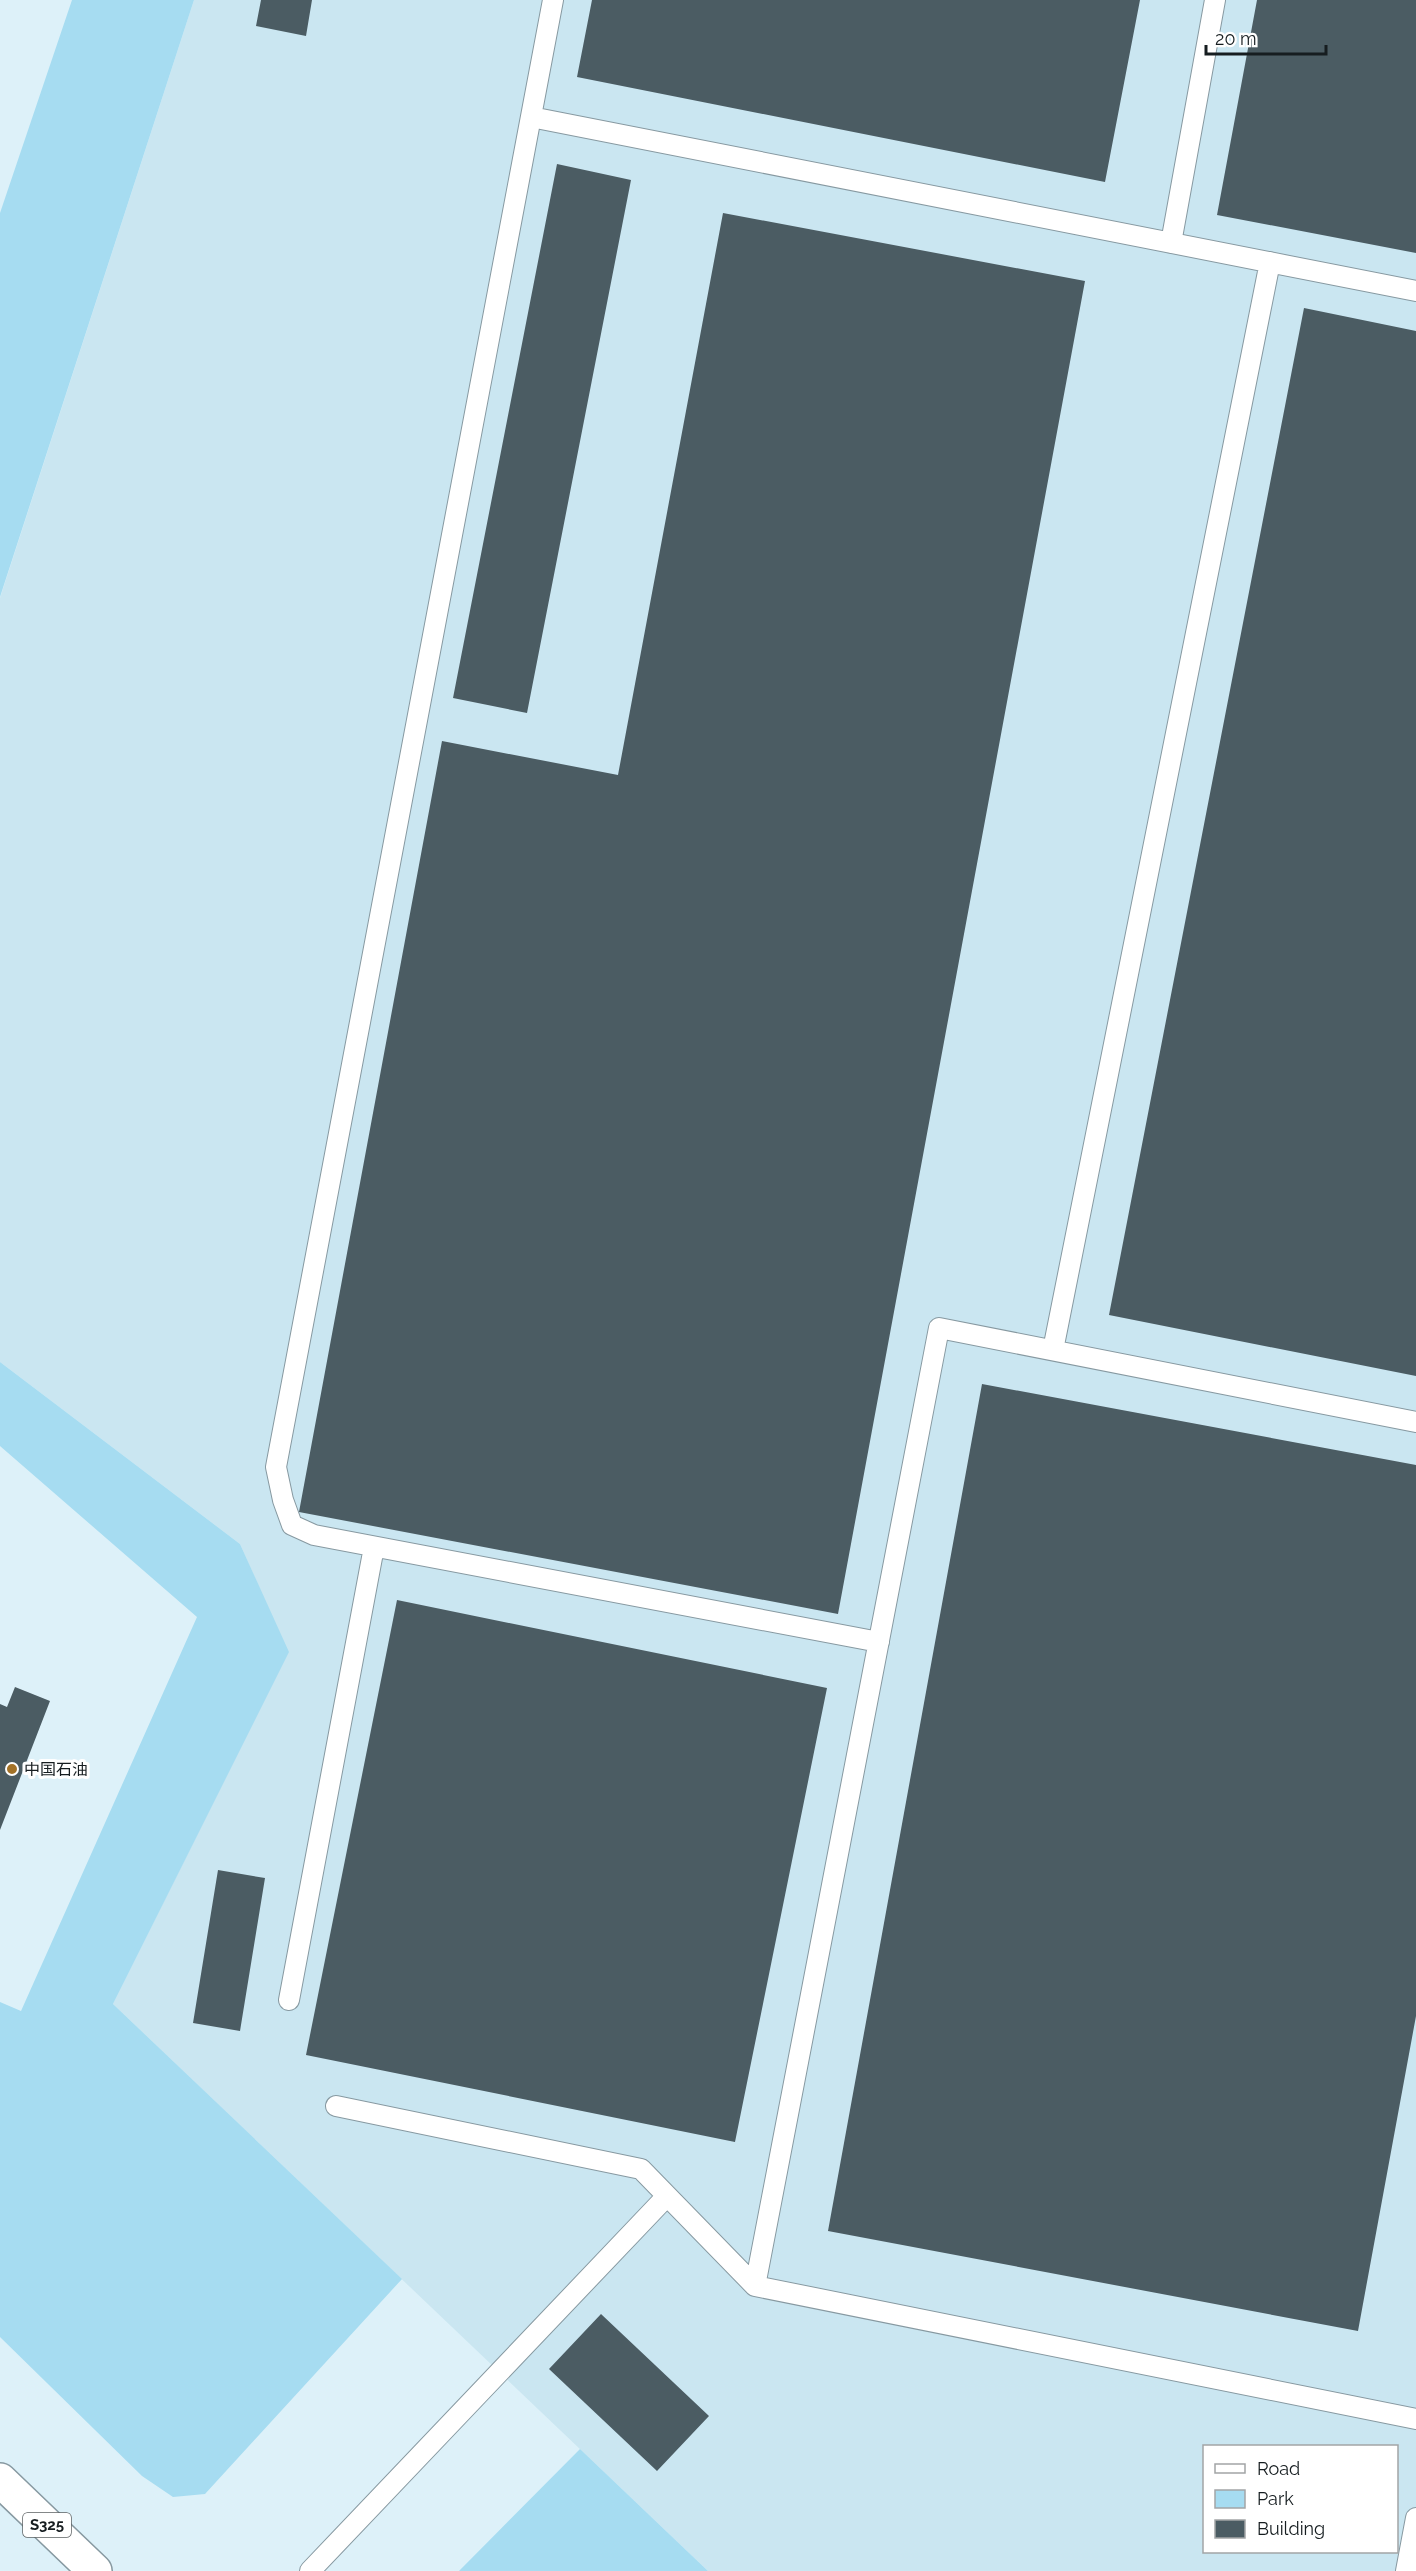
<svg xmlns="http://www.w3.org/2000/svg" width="1416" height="2571" viewBox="0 0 1416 2571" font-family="Raleway,'Noto Sans SC',sans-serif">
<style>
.built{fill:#cae6f1;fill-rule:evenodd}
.green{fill:#a6dcf1}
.building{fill:#4b5c63}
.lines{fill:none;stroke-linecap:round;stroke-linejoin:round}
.service-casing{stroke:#8799a1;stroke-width:22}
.primary-casing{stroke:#8799a1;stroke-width:36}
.service{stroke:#fff;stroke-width:20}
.primary{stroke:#fff;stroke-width:33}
.poi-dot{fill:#a37227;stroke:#fff;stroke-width:2}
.labels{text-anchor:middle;stroke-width:6;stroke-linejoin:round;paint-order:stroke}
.shield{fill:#fff;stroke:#5c6163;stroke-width:1.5}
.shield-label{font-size:15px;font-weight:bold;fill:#161d20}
.poi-label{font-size:16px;fill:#161d20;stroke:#fff;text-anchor:start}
</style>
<rect width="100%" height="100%" fill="#ddf1f9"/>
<path class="built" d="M194,0H1416V2571H708L113,2004L288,1652L240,1544L0,1362V598ZM1204,2446H1396V2552H1204Z"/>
<path class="green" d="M72,0H194L0,597V213Z
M0,1362L240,1544L289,1652L113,2004L402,2279L205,2494L173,2497L142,2476L0,2337V2002L21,2011L197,1617L0,1446Z
M580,2449L708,2571H459Z"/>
<path class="building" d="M261,0H312L306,36L256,26Z
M592,0H1140L1105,182L577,77Z
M1257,0H1416V253L1217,215Z
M557,164L631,180L527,713L453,698Z
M723,213L1085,281L838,1614L299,1512L442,741L618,775Z
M1304,308L1416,331V1376L1109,1315Z
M982,1384L1416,1465V2016L1358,2331L828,2231Z
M397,1600L827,1688L735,2142L306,2055Z
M15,1687L50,1701L0,1830V1704L7,1707Z
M218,1870L265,1878L240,2031L193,2023Z
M601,2314L709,2416L657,2471L549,2369Z"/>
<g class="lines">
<defs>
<path id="service" d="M553,0L276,1467L283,1500L292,1525L314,1535L879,1642
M531,117L1416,291
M1171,243L1215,0
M1053,1350L1270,262
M289,2000L374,1547
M336,2106L641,2169L755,2286L1416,2419
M755,2286L939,1328L1416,1422
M310,2571L667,2196
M1406,2571L1416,2518"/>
<path id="primary" d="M0,2480L95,2571"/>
</defs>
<use href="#service" class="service-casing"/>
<use href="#primary" class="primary-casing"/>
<use href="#service" class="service"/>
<use href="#primary" class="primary"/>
</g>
<circle class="poi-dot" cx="12" cy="1769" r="6"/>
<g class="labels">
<rect class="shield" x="23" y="2513" width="48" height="24" rx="4.5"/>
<g class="shield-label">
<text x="47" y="2530">S325</text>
</g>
<g class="poi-label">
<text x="24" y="1775">中国石油</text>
</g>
</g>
<rect x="1203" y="2445" width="195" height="108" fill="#ffffff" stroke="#a2a5a6" stroke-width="1.5"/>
<rect x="1215" y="2464" width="30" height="9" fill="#ffffff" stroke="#a2a5a6" stroke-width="1.5"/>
<text x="1257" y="2475" font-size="18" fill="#161d20">Road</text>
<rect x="1215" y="2490" width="30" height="18" fill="#a6dcf1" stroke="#a2a5a6" stroke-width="1.5"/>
<text x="1257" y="2505" font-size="18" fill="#161d20">Park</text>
<rect x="1215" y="2520" width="30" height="18" fill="#4b5c63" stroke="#a2a5a6" stroke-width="1.5"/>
<text x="1257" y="2535" font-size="18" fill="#161d20">Building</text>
<path d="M1206 45v9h120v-9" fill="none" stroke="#161d20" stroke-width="3"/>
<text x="1215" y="45" font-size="18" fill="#161d20" stroke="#ffffff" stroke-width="4.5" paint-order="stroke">20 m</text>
</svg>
